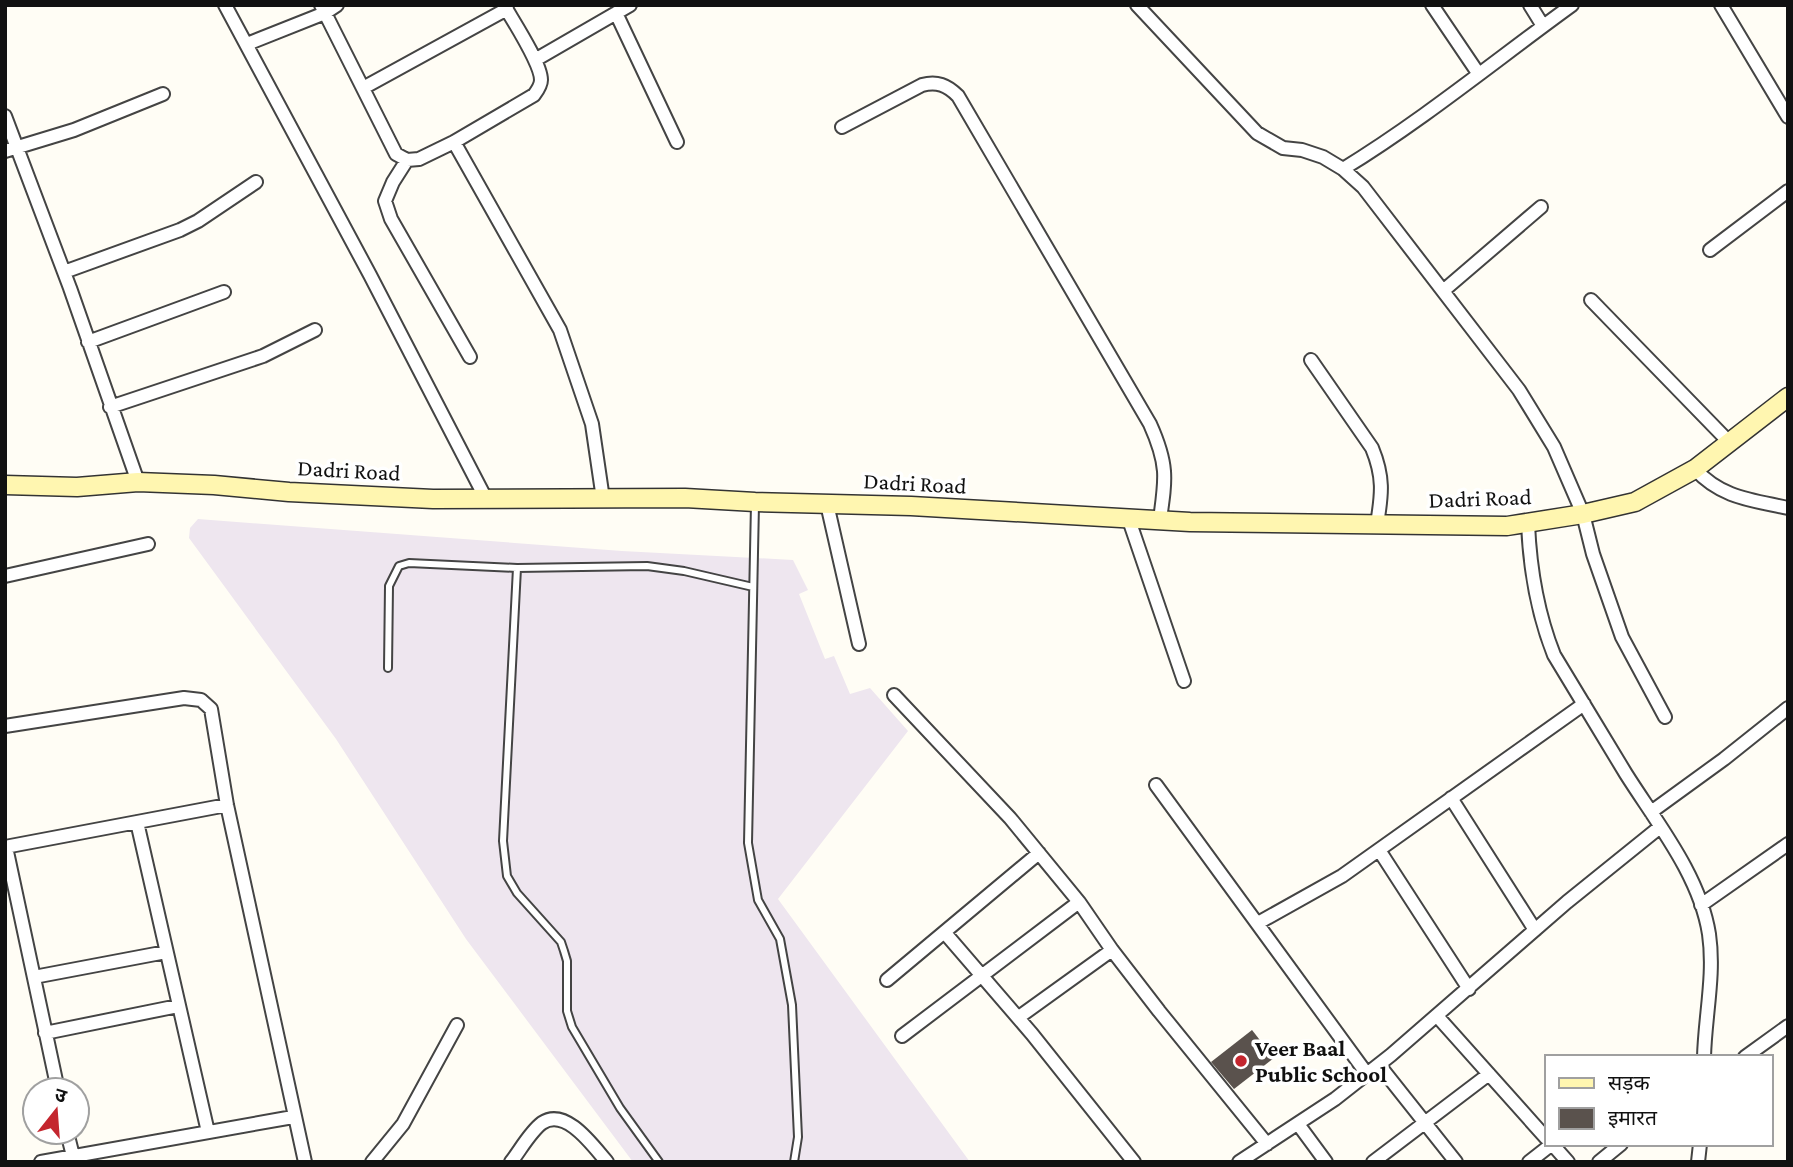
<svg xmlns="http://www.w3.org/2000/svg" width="1793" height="1167" viewBox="0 0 1793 1167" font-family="'Crimson Pro','Noto Sans Devanagari',serif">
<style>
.industrial{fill:#eee6ef}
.building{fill:#5a524d}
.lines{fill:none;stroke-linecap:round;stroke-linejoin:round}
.lane-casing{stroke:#444;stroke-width:10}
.street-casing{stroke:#444;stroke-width:16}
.secondary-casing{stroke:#333;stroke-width:21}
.lane{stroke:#fff;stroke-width:6}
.street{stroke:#fff;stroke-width:12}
.secondary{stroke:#fff6b0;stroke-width:18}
.poi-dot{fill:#c4262e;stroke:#fff;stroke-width:2.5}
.labels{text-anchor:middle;stroke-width:7;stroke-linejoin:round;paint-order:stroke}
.street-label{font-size:23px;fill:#111;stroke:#fff}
.poi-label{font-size:23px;font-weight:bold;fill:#111;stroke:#fff;text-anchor:start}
</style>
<rect width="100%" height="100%" fill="#fffdf5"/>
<path class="industrial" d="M198,519L622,551L793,560L808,590L799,594L825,659L834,656L850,694L870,688L908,731L778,899L970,1162H633L466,939L336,739L189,538L190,528Z"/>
<path class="building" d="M1252,1030L1274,1058L1234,1089L1211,1062Z"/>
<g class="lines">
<defs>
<path id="lane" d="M755,504L748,843L758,900L780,939L792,1005L798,1137L794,1162
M517,568L503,841L507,876L517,893L561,942L564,951L567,961V1011L572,1027L620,1108L659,1162
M388,668L389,586L399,566L409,563L517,568L647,566L684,571L753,587"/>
<path id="street" d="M225,5L370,275L486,499
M321,5L396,154L407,160L419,159L454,142L534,95C537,91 541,85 541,80C541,63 513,21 504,5
M1137,5L1257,133L1283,148L1302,150L1323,157L1343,169L1363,187L1519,390L1554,447L1583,514L1593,554L1622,637L1665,717
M1432,5L1478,73
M1530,5L1543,26
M1721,5L1788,117
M616,13L677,142
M247,44L325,13L337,5
M535,60L630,5
M363,88L507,9
M5,116L70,288L138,482
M842,127L922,85C937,81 947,85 958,96L1150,424C1168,464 1166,478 1160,519
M454,142L560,330L592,424L603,499
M5,151L74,130L163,94
M407,160L393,182L385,201L391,219L470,357
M1343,169C1423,120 1496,60 1572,5
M1710,250L1788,191
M64,272L180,230L198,221L256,182
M1443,291L1541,207
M1591,300L1730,443
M88,342L224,292
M1311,360L1372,448C1384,477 1382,494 1377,524
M110,407L263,356L315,330
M1695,469C1721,498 1752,500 1788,508
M827,504L859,644
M1128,517L1184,681
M1528,524C1530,570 1537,612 1554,655C1578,695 1602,734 1626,774C1657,823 1700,876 1709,934C1715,975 1705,1016 1704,1057
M5,576L148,544
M894,695L1010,818L1079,902L1112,950L1159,1011L1267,1144
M5,726L184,698L201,700L211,709L227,805L305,1162
M1156,785L1367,1074
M1451,798L1535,930
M1651,812L1724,759L1788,708
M137,822L208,1132
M5,847L227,805
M6,847L58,1090
M1379,850L1469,989
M1701,905L1788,844
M1258,923L1342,876L1584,704
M945,933L1032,1034L1134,1162
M34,977L166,952
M887,980L1039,853
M1437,1016L1546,1138
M1019,1017L1112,950
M45,1033L178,1006
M902,1036L1079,902
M1745,1057L1788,1026
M1379,1065L1456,1162
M1298,1124L1326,1162
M67,1132L73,1156
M1552,1144L1568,1162
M41,1162L293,1117
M372,1162L403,1124L457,1025
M511,1162C521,1149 530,1132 542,1123C566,1107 593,1146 607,1162
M1239,1162L1335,1099L1391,1055L1567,902L1660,827
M1373,1162L1489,1074
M1529,1162L1552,1144
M1599,1162L1621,1144
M1698,1162L1700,1144"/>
<path id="secondary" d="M5,485L77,487L138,482L214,485L289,492L433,499L685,498L755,502L911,506L1190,522L1507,526L1583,514L1635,502L1695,469L1788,397"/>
</defs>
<use href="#lane" class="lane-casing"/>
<use href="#street" class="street-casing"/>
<use href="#secondary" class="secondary-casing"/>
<use href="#lane" class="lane"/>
<use href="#street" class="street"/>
<use href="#secondary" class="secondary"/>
</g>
<circle class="poi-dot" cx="1241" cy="1061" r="7"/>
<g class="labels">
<g class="street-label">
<text transform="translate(349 470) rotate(3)" y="8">Dadri Road</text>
<text transform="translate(915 483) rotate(3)" y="8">Dadri Road</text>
<text transform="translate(1480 498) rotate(-2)" y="8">Dadri Road</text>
</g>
<g class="poi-label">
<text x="1255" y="1056">Veer Baal<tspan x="1255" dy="26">Public School</tspan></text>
</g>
</g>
<rect width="1793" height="1167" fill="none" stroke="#111111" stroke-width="14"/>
<rect x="1545" y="1055" width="228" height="91" fill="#ffffff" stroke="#a0a0a0" stroke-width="2"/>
<rect x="1559" y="1078" width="35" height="10" fill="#fff6b0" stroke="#a0a0a0" stroke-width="2"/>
<text x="1608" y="1090" font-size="21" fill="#111111">सड़क</text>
<rect x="1559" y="1108" width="35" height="21" fill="#5a524d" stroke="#a0a0a0" stroke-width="2"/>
<text x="1608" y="1125" font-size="21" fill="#111111">इमारत</text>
<g transform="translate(56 1111) rotate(17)"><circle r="33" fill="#ffffff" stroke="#a0a0a0" stroke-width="2"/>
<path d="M0-5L12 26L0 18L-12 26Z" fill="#c4262e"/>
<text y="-10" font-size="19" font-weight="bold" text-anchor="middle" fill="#111111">उ</text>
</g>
</svg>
